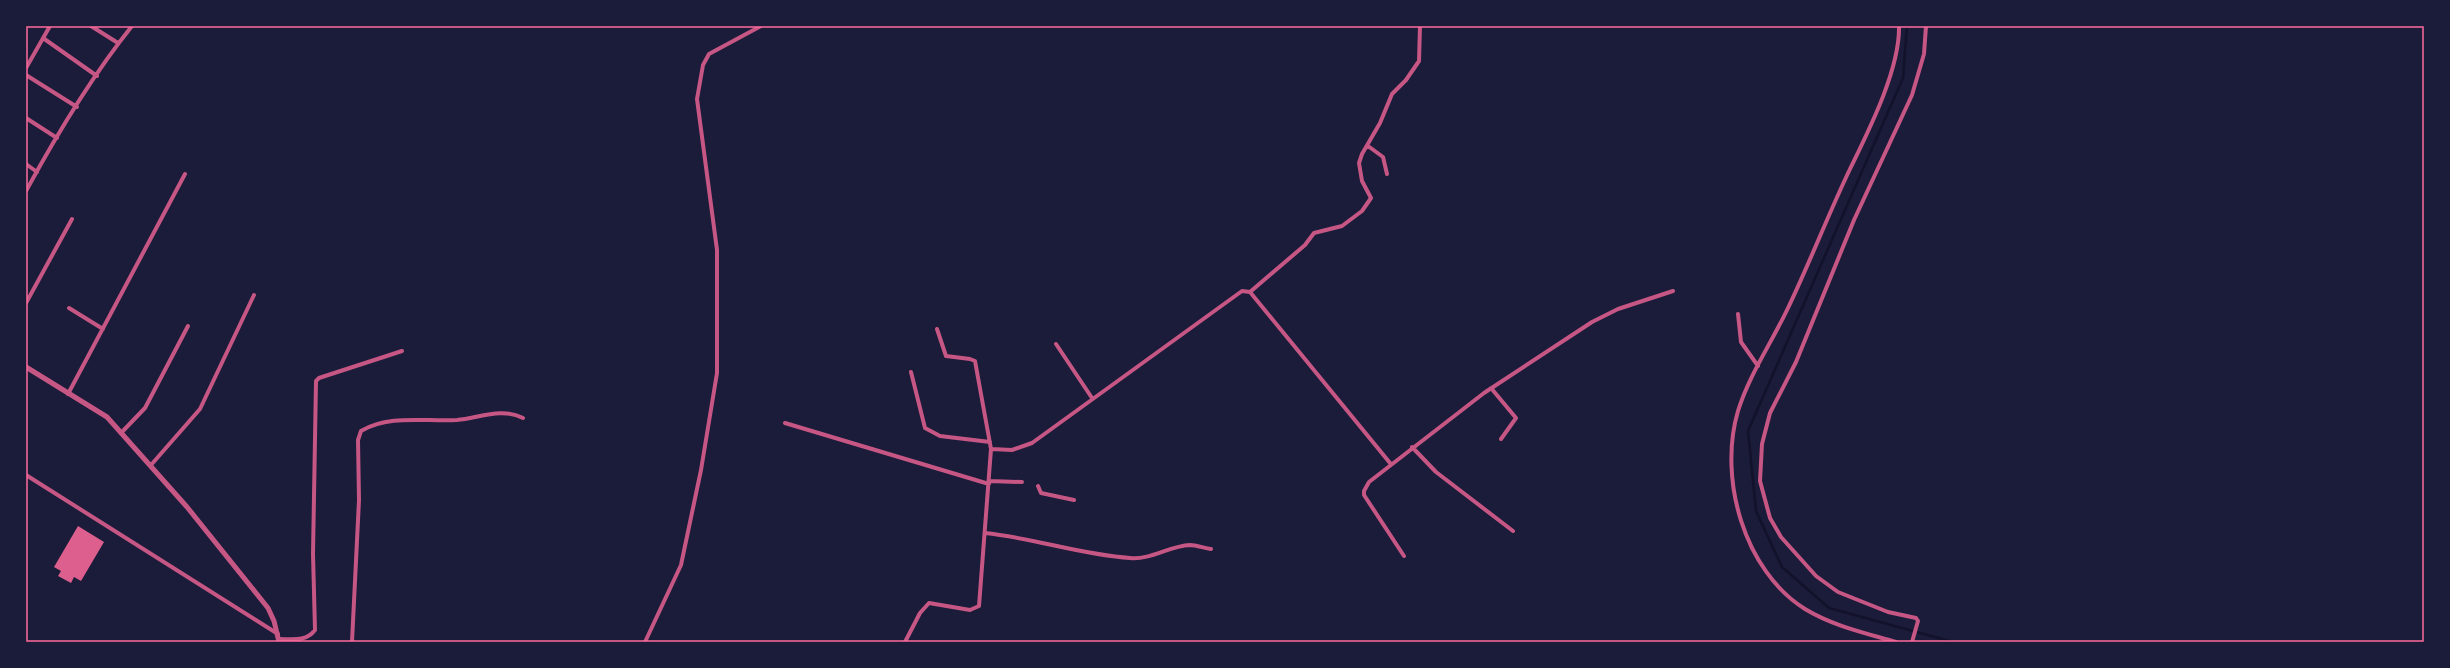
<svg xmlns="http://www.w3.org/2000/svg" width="2450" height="668" viewBox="0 0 2450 668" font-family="'Source Sans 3',sans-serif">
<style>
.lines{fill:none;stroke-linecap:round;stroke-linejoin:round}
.stream{stroke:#12122b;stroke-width:2.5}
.building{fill:#dd5f8e}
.minor{stroke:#c65784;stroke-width:4}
.tertiary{stroke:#c65784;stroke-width:5}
.neatline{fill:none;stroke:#ff6b9d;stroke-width:1.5}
</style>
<rect width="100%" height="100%" fill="#1b1b3a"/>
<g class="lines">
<path class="stream" d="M1907,26L1903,78L1748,431L1756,511L1782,567L1829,608L1953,642"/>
</g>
<path class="building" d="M78,526L104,542L81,581L74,577L71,583L58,576L61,571L54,567Z"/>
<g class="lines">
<path class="minor" d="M91,26L118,43
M43,38L97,76
M26,68L50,26
M26,75L77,107
M26,118L57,138
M1368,146L1383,157L1387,174
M26,164L37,172
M26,191C57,134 92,76 132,26
M1250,292L1305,245L1314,233L1342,226L1362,211L1371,198L1362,181L1359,163L1362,154L1380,123L1392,94L1406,80L1419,61L1420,26
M26,303L72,219
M69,308L103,329
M1738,314L1741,342L1758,366
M937,329L946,356L970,359L975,361L991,449
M1056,344L1092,398
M911,372L925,428L940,436L990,442
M1491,388L1516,418L1501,439
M68,394L185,174
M785,423L989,484
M121,433L145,408L188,326
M1412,447L1436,472L1513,531
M151,465L200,409L254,295
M26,475L278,634
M989,481L1022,482
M1038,486L1041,493L1074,500
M985,533C1034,538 1081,555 1130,558C1151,560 1169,546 1190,545C1196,545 1204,548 1211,549
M1404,556L1364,495V491L1369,482L1484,393L1592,322L1618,309L1673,291
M279,639C292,639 306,642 315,630L313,554L316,381L319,378L402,351
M352,642L359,500L358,440L361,431C389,414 426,422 457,420C479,418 502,407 523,418
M645,642L681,565L701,470L717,373V250L697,99L703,65L709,54L761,26
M905,642L920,613L929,603L970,610L979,606L991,449L1012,450L1032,443L1242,291L1250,292L1390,463
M1896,642C1865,633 1833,626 1805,609C1744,571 1718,478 1738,411C1749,375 1772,342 1788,308C1810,262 1828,215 1850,169C1869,130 1900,69 1899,26
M1912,642L1918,621L1916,618L1888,612L1838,592L1816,576L1781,537L1770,518L1760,481L1762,444L1770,413L1796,362L1854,220L1912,95L1924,54L1926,26"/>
<path class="tertiary" d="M26,367L107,417L187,507L268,608L274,621L279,642"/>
</g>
<rect width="2450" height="668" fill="none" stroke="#1b1b3a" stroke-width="54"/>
<rect x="27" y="27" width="2396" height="614" class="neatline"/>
</svg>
